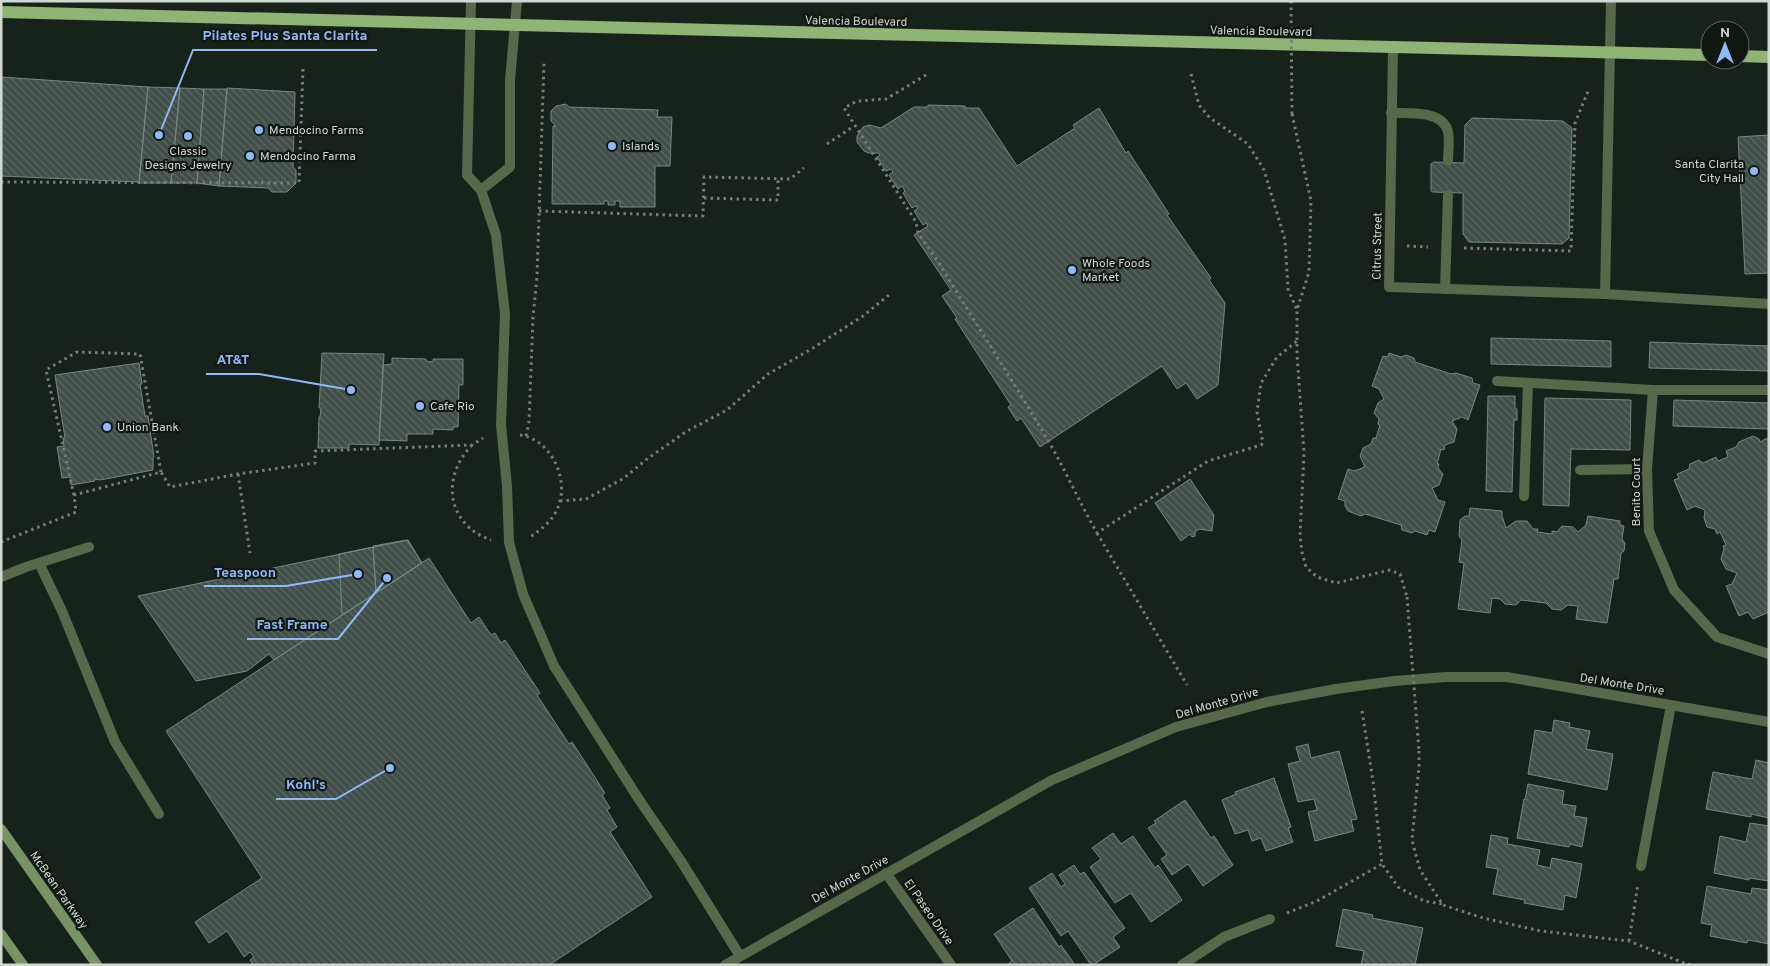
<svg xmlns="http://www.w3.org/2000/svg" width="1770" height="966" viewBox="0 0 1770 966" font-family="Overpass,sans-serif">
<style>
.building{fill:url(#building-back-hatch);stroke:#768782}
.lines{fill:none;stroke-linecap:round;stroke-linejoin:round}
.path{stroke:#757e78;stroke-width:3;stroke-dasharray:2.5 4;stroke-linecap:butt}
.service{stroke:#57684b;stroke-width:10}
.minor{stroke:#57684b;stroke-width:10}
.secondary{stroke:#779364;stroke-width:10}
.primary{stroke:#90b376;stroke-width:12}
.path-bridge{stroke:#757e78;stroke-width:3;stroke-dasharray:2.5 4;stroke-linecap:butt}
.poi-dot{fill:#8fb8fd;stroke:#0e1811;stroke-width:2}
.labels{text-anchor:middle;stroke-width:4.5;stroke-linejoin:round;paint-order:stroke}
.street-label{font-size:12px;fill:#d1d8d3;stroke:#0e1811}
.poi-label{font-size:12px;fill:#d1d8d3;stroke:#0e1811;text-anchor:start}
.leader{fill:none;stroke:#8fb8fd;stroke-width:2}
.callout-dot{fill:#8fb8fd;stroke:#0e1811;stroke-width:2}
.callout-label{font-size:14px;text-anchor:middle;font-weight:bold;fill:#8fb8fd;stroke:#0e1811;stroke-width:4.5;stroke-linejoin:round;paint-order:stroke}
</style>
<defs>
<pattern id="building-back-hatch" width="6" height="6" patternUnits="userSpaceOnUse" patternTransform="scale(1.25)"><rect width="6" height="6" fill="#404f4a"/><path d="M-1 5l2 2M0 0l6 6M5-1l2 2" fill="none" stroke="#5b6863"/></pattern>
</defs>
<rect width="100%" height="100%" fill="#17221a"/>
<path class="building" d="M1,77L148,87L139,182L1,176Z
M148,87L180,88L171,183H139Z
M180,88L204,89L197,183H171Z
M227,88L295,92L293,167L296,170V183L287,192H272L268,188L219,186Z
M204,89H227L219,186L197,183Z
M566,104L569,107L658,110L657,117H672L670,166H655V207H620V201H615V205H608V201H604V204H552L553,126H556L551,121V111L556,106Z
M928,105L965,106V108H979L1017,166L1075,128L1073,125L1099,108L1126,153L1128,151L1169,214L1167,215L1211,278L1209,280L1225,303L1218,385L1197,399L1186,383L1177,389L1162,366L1040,447L1021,418L1017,421L1008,407L1011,405L955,319L957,318L942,296L951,290L914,235L928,226L926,223L923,225L914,211L918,208L916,206L912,208L903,193L905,191L902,186L898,189L889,175L893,172L891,169L886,171L877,157L880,155L878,153H869L864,151L857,142V136L863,127L869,125L881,128L914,107H928Z
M1472,118L1563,121L1572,128L1569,238L1562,244L1469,242L1463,234V193L1433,192L1431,191V164L1434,162L1464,163L1465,125Z
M1769,135V273L1745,274L1738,137Z
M1491,338L1611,341V367L1491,364Z
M1650,342L1769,346V371L1649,368Z
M322,353L384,354L379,445L349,444V448H318L319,417H320L321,408H319Z
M1389,353L1401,357L1406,355L1414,358L1415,362L1451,374L1456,373L1472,378L1473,383L1480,385L1468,420L1462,417L1452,421L1457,429L1454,442L1445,445L1444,450L1441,449L1437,464H1439L1438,468L1443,474L1439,485L1432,488L1438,500L1445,502L1435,532L1429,530L1427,535L1415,531L1412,533L1402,530L1401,525L1365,514L1361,516L1348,511L1345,506V501L1338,499L1348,469L1354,471L1365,467L1360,456L1363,448L1371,444L1373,438H1376L1380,425L1378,424L1379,419L1374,413L1378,403L1384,399L1379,389L1372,386L1383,356L1388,357Z
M392,358L426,359V361L433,362V359H463V385H459L458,427H453V430L433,429V434H407V441L379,440L383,365L392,364Z
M139,363L142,384H140L145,416H148L154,457L153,458V470L100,480L94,479L95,481L71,485L70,477L62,478L57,447L64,446L63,438H65L55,375Z
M1488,396H1515V409H1517V420H1514L1512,492L1486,491Z
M1545,398L1631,400L1630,450L1571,449L1569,506L1543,505Z
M1674,400L1769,403V429L1673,426Z
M1753,436L1759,439L1760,442L1767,438L1769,442V612L1753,619L1748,612L1739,616L1726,586L1732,584L1737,573L1726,569L1721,559L1724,549L1723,546L1726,545L1720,532L1717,534L1715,529L1707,527L1704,518L1705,510L1695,506L1687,510L1674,480L1679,478L1677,474L1689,469L1690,464L1699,460L1703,463L1716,457L1718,461L1728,457L1726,451L1736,447L1739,442Z
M1190,479L1214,515L1212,531L1199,529L1195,532V536L1192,537L1190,534L1181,541L1155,503Z
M1470,508L1502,511V516L1506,528L1516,521H1527L1533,529H1538L1537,532L1552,534V531L1557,532L1562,526L1573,527L1578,532L1586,525L1588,516L1620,521V525L1624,526L1622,539L1625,543L1624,551L1621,553L1618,579H1614L1607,623L1576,619L1578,606L1568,605L1561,610L1552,609L1546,603L1521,600L1516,605L1505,604L1500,599L1492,598L1490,613L1458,609L1464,563L1459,562L1462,540L1459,536L1460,520L1465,516H1469Z
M407,540L422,563L376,593L373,546Z
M408,540L422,563L274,660L269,654L247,671L196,681L138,596Z
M373,547L376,593L342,615L339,554Z
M429,558L471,623L479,617L491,635L495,633L501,643L505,640L540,693L537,695L569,744L572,742L605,793L602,795L610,808L607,810L617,827L610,832L652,897L549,965H253L250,960L254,957L250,952L244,957L227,931L209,943L195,922L262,878L166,731Z
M1554,720L1570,723L1569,727L1590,731L1586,749L1613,754L1607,790L1528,774L1535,730L1552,733Z
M1308,744L1311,758L1339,751L1357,819L1351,820L1354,831L1315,841L1308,812L1317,810L1314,799L1298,802L1288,764L1300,761L1296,747Z
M1756,760L1769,763V818L1751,814V817L1706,809L1713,772L1752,779Z
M1274,778L1291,827L1288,828L1293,842L1266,851L1261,838L1252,841L1248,830L1235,834L1222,800L1236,794L1235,792Z
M1528,784L1564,791L1562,804L1576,806L1574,816L1587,818L1582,847L1570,844L1569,847L1517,838L1524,799L1525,800Z
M1185,800L1211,838L1214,836L1233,865L1203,886L1188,864L1172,875L1161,859L1167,855L1148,828L1156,823L1154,821Z
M1750,823L1769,826V881L1749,878V880L1714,873L1720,836L1746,842Z
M1113,833L1121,844L1133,836L1155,868L1158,865L1182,900L1151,922L1131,893L1115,903L1090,867L1101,859L1092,848Z
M1491,835L1508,838L1507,844L1540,850L1537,865L1550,868L1552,858L1582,864L1576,898L1565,895L1563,910L1524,903L1525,900L1493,894L1498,869L1486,867Z
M1074,865L1080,874L1084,872L1125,928L1113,937L1120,947L1093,965H1091L1068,931L1061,936L1029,888L1052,873L1061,887L1065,884L1059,875Z
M1707,886L1751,894L1752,888L1769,890V944L1748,940L1747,943L1710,936L1712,925L1701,923Z
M1033,908L1059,947L1061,945L1075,965H1007L1012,961L994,934Z
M1343,909L1373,915L1372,918L1423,928L1415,965H1361L1364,951L1336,946Z"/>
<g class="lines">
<path class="path" d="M1191,74L1199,105L1210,118L1248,144L1264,170L1285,240L1288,289L1297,310
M926,75L886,99L857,101L844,108L916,222L918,233L937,260C974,321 1013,381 1049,442C1066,472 1080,503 1097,533L1208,461L1261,445L1263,443L1257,412L1261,383L1277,357L1297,341
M1292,114L1311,201L1309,272L1297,310V354L1304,453L1300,536L1302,552L1306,567L1317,577L1336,583L1390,570L1400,574L1407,597
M827,144L854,126
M1,182L299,183L303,69
M704,198L778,200V179
M539,211L703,216L704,177L790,179L804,168
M1407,246L1428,247
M1464,248L1571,251L1575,123L1589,89
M520,435C549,439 567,474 560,501C556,518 543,529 528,538
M526,436L529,422L533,317L537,277L544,62
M472,445C441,477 446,524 491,540
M238,474L250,553
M74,495L46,370L77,352L140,354L161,472
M560,501L586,499L624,478L647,459L687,431L727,410L768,374L813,348L863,316L889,295
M1097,533L1187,685
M1,542L76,512L74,495L161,472L170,487L238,474L315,463V451L472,445L483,438
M1362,711L1373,781L1382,864L1398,887L1424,901L1443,904
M1419,751V766L1412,840L1420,870L1443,905L1483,918L1541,931L1629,941L1684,963L1692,965
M1287,913L1317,901L1382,864
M1629,941L1638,884"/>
<path class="service" d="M471,1L467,175L481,190L496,235L505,314L501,425L507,486L509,542L523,594L554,666L638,798L681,861L740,956
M1391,113C1408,113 1443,110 1448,132C1450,141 1448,152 1448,161
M481,190L510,167V80L517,1
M1445,289L1448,195
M1580,470L1647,469
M1524,496L1528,383
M39,563L62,611L115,742L159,814
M1,577L26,567L89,547"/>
<path class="minor" d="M1393,48L1389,287L1605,294L1769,304
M1605,294L1611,1
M1497,381L1653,390H1769
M1653,390L1647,469L1649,531L1674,590L1717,637L1769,654
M1641,866L1671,705
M886,873L951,965
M725,965L1052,780L1176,727L1267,702L1336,689L1394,681L1446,677H1507L1769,722
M1182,965L1224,937L1270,919"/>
<path class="secondary" d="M1,829L97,965
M1,934L23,965"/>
<path class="primary" d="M1,12L1710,55
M1740,56L1769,57"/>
<path class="path-bridge" d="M1291,1L1292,114
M1407,597L1419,751"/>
</g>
<g class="poi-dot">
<circle cx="259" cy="130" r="5"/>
<circle cx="188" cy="136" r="5"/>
<circle cx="612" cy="146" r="5"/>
<circle cx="250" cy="156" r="5"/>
<circle cx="1754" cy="171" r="5"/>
<circle cx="1072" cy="270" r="5"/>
<circle cx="420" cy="406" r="5"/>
<circle cx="107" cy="427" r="5"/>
</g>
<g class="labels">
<g class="street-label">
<text transform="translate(856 21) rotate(1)" y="4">Valencia Boulevard</text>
<text transform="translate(1261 31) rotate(1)" y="4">Valencia Boulevard</text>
<text transform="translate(1377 246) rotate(-89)" y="4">Citrus Street</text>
<text transform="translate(1636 492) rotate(-90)" y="4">Benito Court</text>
<text transform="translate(1622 684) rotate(9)" y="4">Del Monte Drive</text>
<text transform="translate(1217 703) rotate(-16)" y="4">Del Monte Drive</text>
<text transform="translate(850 879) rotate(-29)" y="4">Del Monte Drive</text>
<text transform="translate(59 890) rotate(55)" y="4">McBean Parkway</text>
<text transform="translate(929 912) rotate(55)" y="4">El Paseo Drive</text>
</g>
<g class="poi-label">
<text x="269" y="134">Mendocino Farms</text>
<text x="622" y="150">Islands</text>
<text x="188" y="155" text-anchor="middle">Classic<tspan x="188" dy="14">Designs Jewelry</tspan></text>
<text x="260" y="160">Mendocino Farma</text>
<text x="1744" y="168" text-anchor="end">Santa Clarita<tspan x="1744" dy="14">City Hall</tspan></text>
<text x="1082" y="267">Whole Foods<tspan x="1082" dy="14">Market</tspan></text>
<text x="430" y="410">Cafe Rio</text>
<text x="117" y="431">Union Bank</text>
</g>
</g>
<path class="leader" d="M159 135L193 50H377M351 390L259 374H206M358 574L286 586H204M387 578L338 639H247M390 768L336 799H276"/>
<g class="callout-dot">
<circle cx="159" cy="135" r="5"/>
<circle cx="351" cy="390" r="5"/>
<circle cx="358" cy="574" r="5"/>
<circle cx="387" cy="578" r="5"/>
<circle cx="390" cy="768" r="5"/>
</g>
<g class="callout-label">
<text x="285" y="40">Pilates Plus Santa Clarita</text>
<text x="233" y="364">AT&amp;T</text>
<text x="245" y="577">Teaspoon</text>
<text x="292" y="629">Fast Frame</text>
<text x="306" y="789">Kohl's</text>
</g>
<rect width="1770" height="966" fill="none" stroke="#d1d8d3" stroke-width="5"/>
<g transform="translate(1725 45)"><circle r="24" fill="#0e1811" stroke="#5c655f"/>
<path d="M0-4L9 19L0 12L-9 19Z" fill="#8fb8fd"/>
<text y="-8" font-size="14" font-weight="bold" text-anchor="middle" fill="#d1d8d3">N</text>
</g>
</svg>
